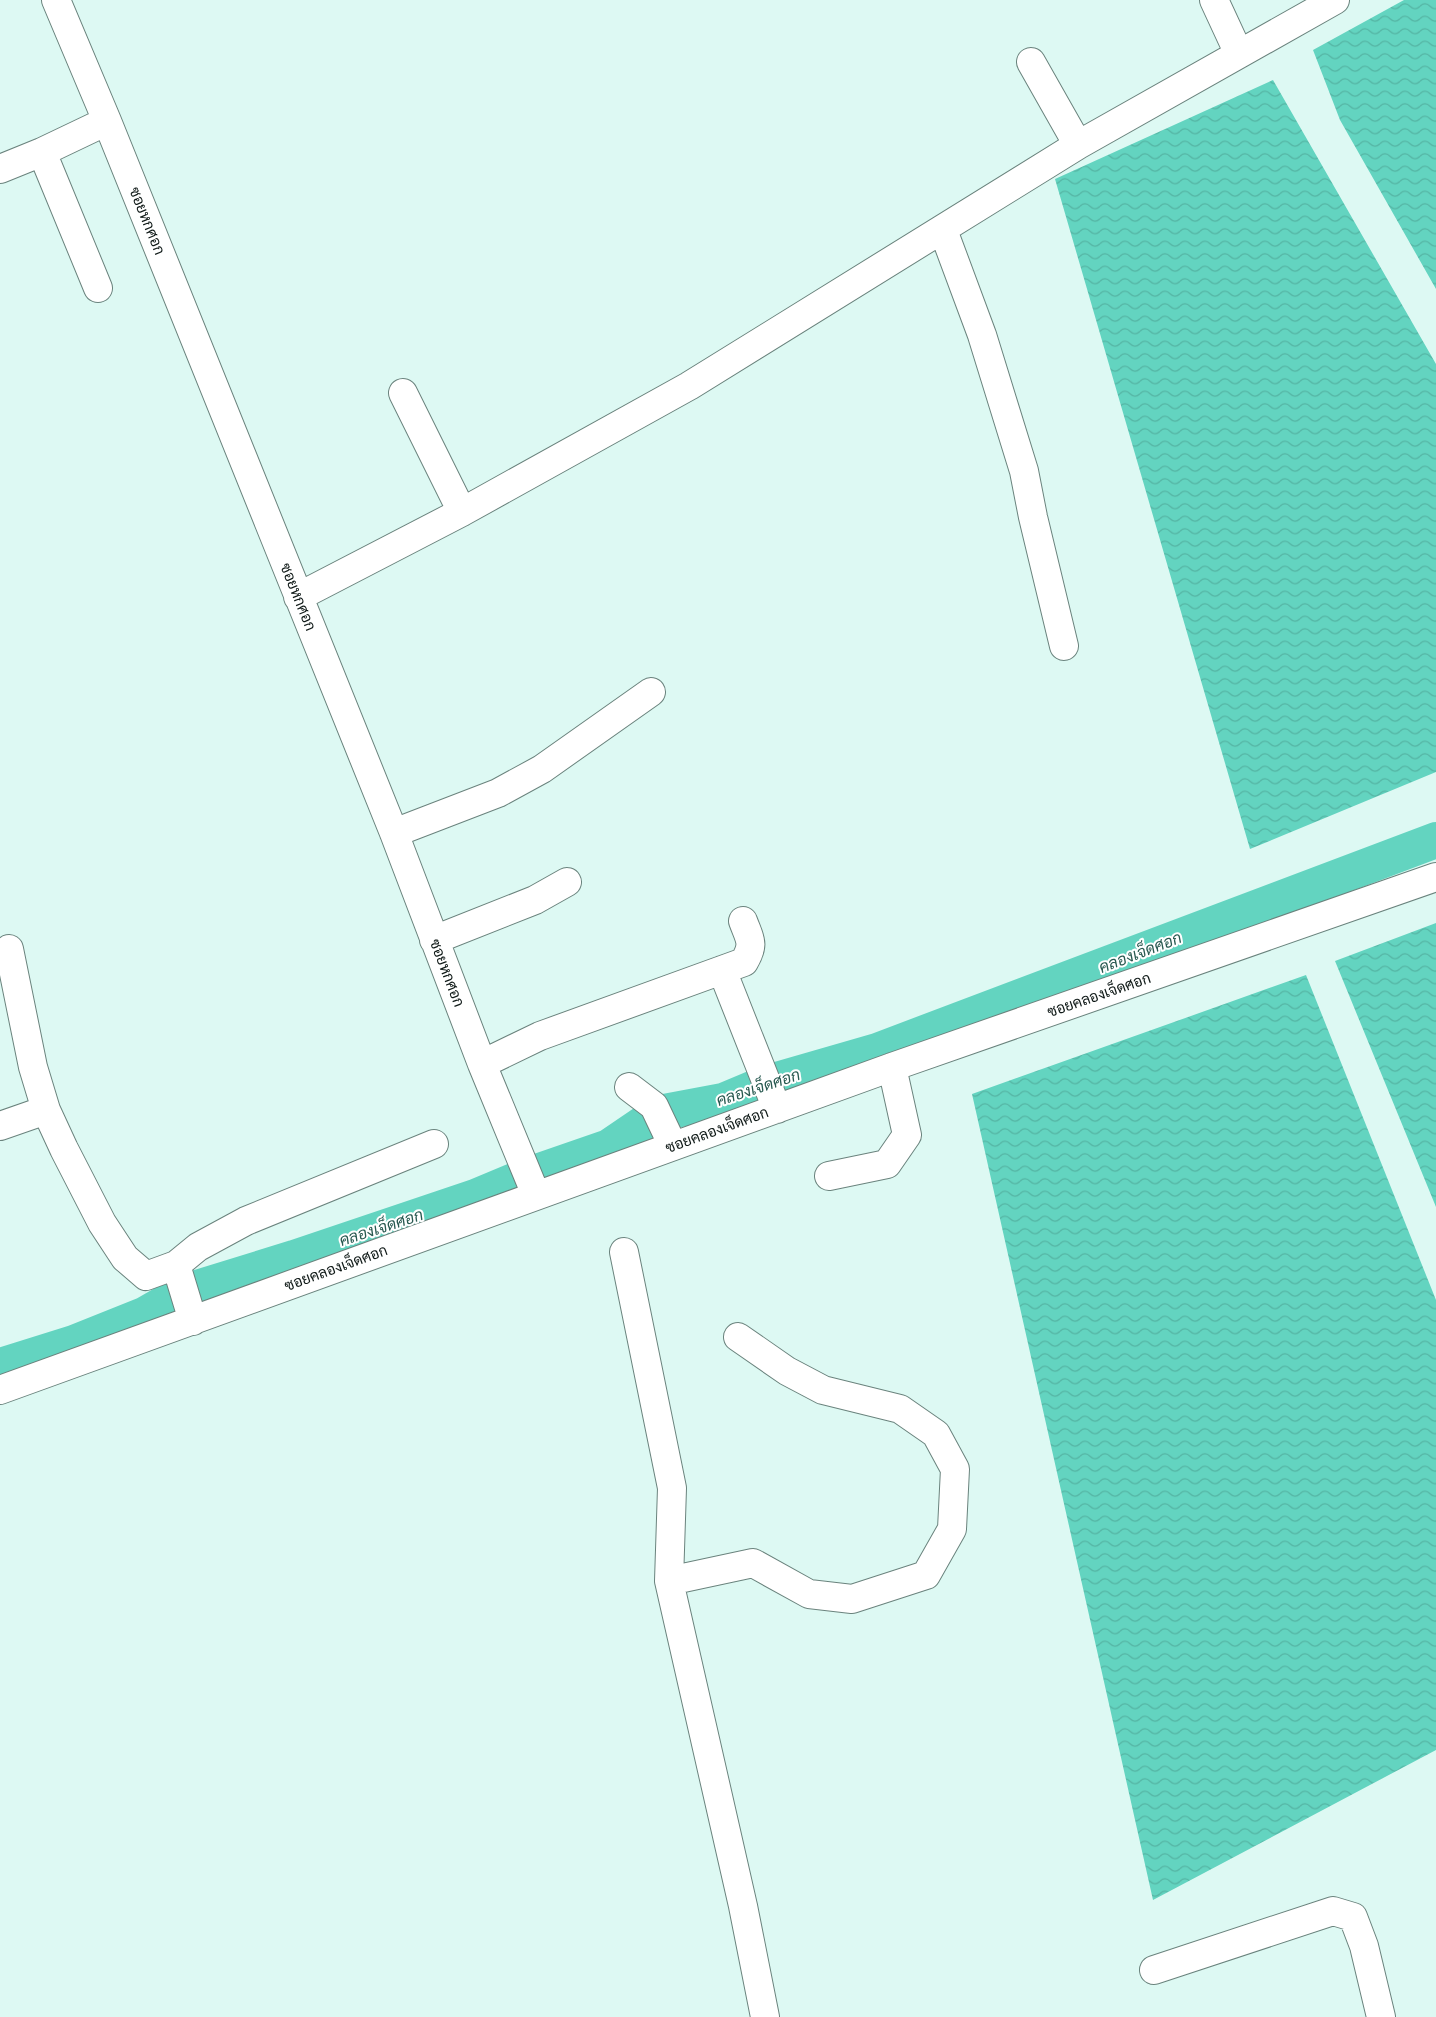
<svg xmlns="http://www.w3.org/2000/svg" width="1436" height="2017" viewBox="0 0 1436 2017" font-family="'Fira Sans',Sarabun,sans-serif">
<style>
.water{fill:url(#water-waves)}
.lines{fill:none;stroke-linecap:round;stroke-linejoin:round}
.canal{stroke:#63d4c0;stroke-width:36}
.minor-casing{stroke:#6a837d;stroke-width:30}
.minor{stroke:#fff;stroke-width:28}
.labels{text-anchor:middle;stroke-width:4;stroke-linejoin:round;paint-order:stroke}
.street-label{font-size:15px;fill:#0f1917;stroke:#fff}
.water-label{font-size:16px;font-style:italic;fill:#285950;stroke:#fff}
</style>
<defs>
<pattern id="water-waves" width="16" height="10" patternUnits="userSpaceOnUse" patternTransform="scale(1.25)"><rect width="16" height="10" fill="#63d4c0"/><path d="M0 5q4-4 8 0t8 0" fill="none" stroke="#55b5a4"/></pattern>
</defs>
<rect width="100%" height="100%" fill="#ddf9f3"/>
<path class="water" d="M1404,0H1436V289L1340,120L1313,50Z
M1273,80L1436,364V772L1250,849L1055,179Z
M1436,923V1207L1335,961Z
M1306,975L1436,1300V1750L1153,1900L972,1094Z"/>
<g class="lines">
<path class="canal" d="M0,1366L74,1343L144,1315L184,1292L294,1258L475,1197L528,1175L609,1147L659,1113L723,1101L766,1083L877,1051L1436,840"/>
<defs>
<path id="minor" d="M56,0L107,121L394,833L482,1064L536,1195
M1214,0L1239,54
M1031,62L1078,145
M42,152L98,288
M0,169L42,152L107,121
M943,230L982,335L1024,471L1033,517L1064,646
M403,393L462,512
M298,597L462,512L689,386L1078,145L1335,0
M394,833L498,793L542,769L651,692
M434,940L535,900L567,882
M9,949L33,1067L46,1110L64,1149L102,1223L125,1258L146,1276L176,1265L198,1247L246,1221L434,1144
M722,970L777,1109
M482,1064L540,1036L744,962C755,943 750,940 743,921
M629,1087L654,1106L673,1146
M0,1126L46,1110
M829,1176L887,1164L907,1135L892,1067
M624,1252L672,1488L669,1581L743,1906L765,2017
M176,1265L193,1321
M0,1390L892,1067L1436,877
M669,1581L753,1563L809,1594L852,1599L926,1575L952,1529L955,1469L936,1434L900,1409L823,1390L787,1371L738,1337
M1154,1970L1333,1911L1353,1917L1364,1946L1381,2017"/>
</defs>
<use href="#minor" class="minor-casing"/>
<use href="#minor" class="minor"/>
</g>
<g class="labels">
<g class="street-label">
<text transform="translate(147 221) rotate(68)" y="5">ซอยหกศอก</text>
<text transform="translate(298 597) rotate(68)" y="5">ซอยหกศอก</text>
<text transform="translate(447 973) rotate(69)" y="5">ซอยหกศอก</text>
<text transform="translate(1099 995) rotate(-19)" y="5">ซอยคลองเจ็ดศอก</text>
<text transform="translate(717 1130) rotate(-20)" y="5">ซอยคลองเจ็ดศอก</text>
<text transform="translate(336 1268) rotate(-20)" y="5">ซอยคลองเจ็ดศอก</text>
</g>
<g class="water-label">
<text transform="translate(1140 952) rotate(-21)" y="6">คลองเจ็ดศอก</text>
<text transform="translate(758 1087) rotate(-18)" y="6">คลองเจ็ดศอก</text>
<text transform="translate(381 1227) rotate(-18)" y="6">คลองเจ็ดศอก</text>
</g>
</g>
</svg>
